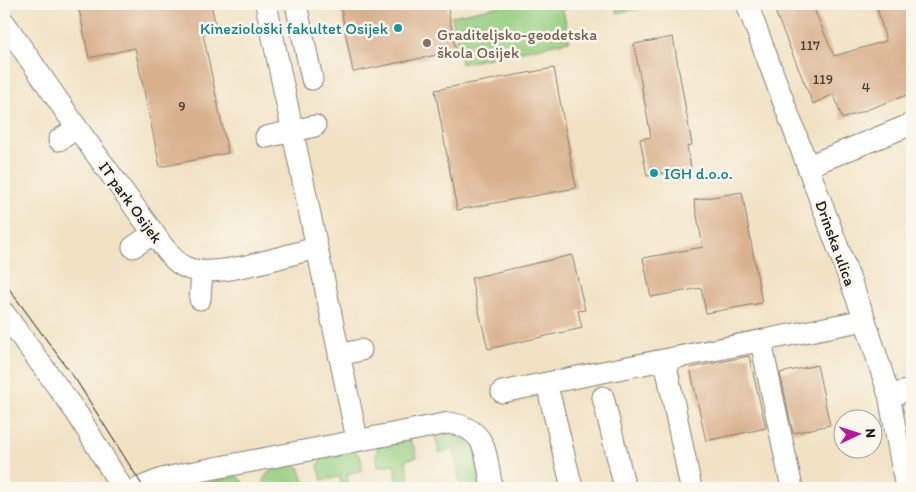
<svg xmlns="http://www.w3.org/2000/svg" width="916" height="492" viewBox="0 0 916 492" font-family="Itim,sans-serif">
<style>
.green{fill:#96cf82;stroke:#59764f}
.building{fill:#d9b18d}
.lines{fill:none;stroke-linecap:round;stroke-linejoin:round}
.minor-casing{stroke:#867f70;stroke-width:23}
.minor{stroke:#fff;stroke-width:21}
.tram{stroke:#1c1c1c;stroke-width:1}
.culture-dot{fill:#0f9aa8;stroke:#fbf7ec;stroke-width:2}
.education-dot{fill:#8d6e63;stroke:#fbf7ec;stroke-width:2}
.labels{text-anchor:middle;stroke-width:5;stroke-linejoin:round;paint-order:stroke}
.number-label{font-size:14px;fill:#4b4138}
.culture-label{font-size:16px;fill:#0d838f;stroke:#fbf7ec;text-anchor:end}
.education-label{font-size:16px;fill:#785e54;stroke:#fbf7ec;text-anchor:start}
.street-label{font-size:16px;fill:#1c1c1c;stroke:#fbf7ec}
</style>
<rect width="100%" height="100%" fill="#fbf7ec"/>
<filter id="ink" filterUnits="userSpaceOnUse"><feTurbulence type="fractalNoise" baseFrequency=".02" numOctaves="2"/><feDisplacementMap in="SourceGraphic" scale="10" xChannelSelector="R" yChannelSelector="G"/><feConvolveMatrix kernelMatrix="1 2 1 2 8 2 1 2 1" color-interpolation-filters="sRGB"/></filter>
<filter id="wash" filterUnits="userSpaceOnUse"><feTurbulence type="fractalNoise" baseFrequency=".0096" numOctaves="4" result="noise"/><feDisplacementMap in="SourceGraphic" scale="20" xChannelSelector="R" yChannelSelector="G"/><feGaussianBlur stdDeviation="1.12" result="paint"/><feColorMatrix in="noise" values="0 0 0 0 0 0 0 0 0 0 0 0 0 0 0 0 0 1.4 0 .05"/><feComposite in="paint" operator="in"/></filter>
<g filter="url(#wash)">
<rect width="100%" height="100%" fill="#f1e2c4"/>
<path class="green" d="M510,4H562L569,41L461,64L452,16Z
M615,4H661L617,13Z
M456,431L475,446L483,488H461L454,450L439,453L435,435Z
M410,440L415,449L417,457L406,460L411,488H399L394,464L378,467L376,455L378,446Z
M353,450L360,456L363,470L347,474L349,488H342L340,477L322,480L318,466L322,458Z
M293,464L299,467L305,484L293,486V488H265L264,478L270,471Z
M237,476L242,481L244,488H181Z"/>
<g id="blocks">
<path class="building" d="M78,4H211L217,31L203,34L228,153L160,167L135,48L89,58Z
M340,4H447L456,51L353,72Z
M772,4H812L834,56L886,41L876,4H912V93L842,119L834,94L813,104Z
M673,37L692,145L687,146L691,168L647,176L640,139L651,137L634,44Z
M554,68L576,188L457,210L435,90Z
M742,192L762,303L706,313L701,288L651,297L643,258L703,247L694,200Z
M572,255L585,310L578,311L582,328L488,349L471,278Z
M749,356L766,428L706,441L690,368Z
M817,365L830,425L793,433L780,373Z"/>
</g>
</g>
<g filter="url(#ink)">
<use href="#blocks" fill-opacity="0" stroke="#867f70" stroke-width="1"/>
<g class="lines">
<defs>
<path id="minor" d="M266,4L357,439
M296,4L312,79
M747,4L865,320L889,395L906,488
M4,22L77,128L163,246C169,253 175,263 185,267C211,281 286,255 316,248
M266,137L315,126
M59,140L77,128
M808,166L912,124
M133,247L154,233
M200,299L202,272
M4,313L78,415L122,488
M761,342L792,488
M339,355L361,350
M665,360L691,488
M502,392L865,320
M889,395L912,390
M550,397L572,488
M603,397L625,488
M139,488L162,479L184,474L449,423C489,429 485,455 492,488"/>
</defs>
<use href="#minor" class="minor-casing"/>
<use href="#minor" class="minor"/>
<path class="tram" d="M4,282L76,380L144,488"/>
</g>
</g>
<g class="culture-dot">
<circle cx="398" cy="28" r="5"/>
<circle cx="654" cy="173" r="5"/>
</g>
<circle class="education-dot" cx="427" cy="43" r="5"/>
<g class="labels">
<g class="number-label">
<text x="810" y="50">117</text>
<text x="823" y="84">119</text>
<text x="866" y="92">4</text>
<text x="182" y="111">9</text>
</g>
<g class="culture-label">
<text x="388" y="34">Kineziološki fakultet Osijek</text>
<text x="664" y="179" text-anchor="start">IGH d.o.o.</text>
</g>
<g class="education-label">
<text x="437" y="40">Graditeljsko-geodetska<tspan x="437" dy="18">škola Osijek</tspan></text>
</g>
<g class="street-label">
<text transform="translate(131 202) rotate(54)" y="6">IT park Osijek</text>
<text transform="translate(836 243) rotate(70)" y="6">Drinska ulica</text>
</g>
</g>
<rect width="916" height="492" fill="none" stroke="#fbf7ec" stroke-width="20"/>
<g transform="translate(858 434) rotate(86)"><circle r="24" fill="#fbf7ec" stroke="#a29f99"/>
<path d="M0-4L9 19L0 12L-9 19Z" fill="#b5179e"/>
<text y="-8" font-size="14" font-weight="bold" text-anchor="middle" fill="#1c1c1c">N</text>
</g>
</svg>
